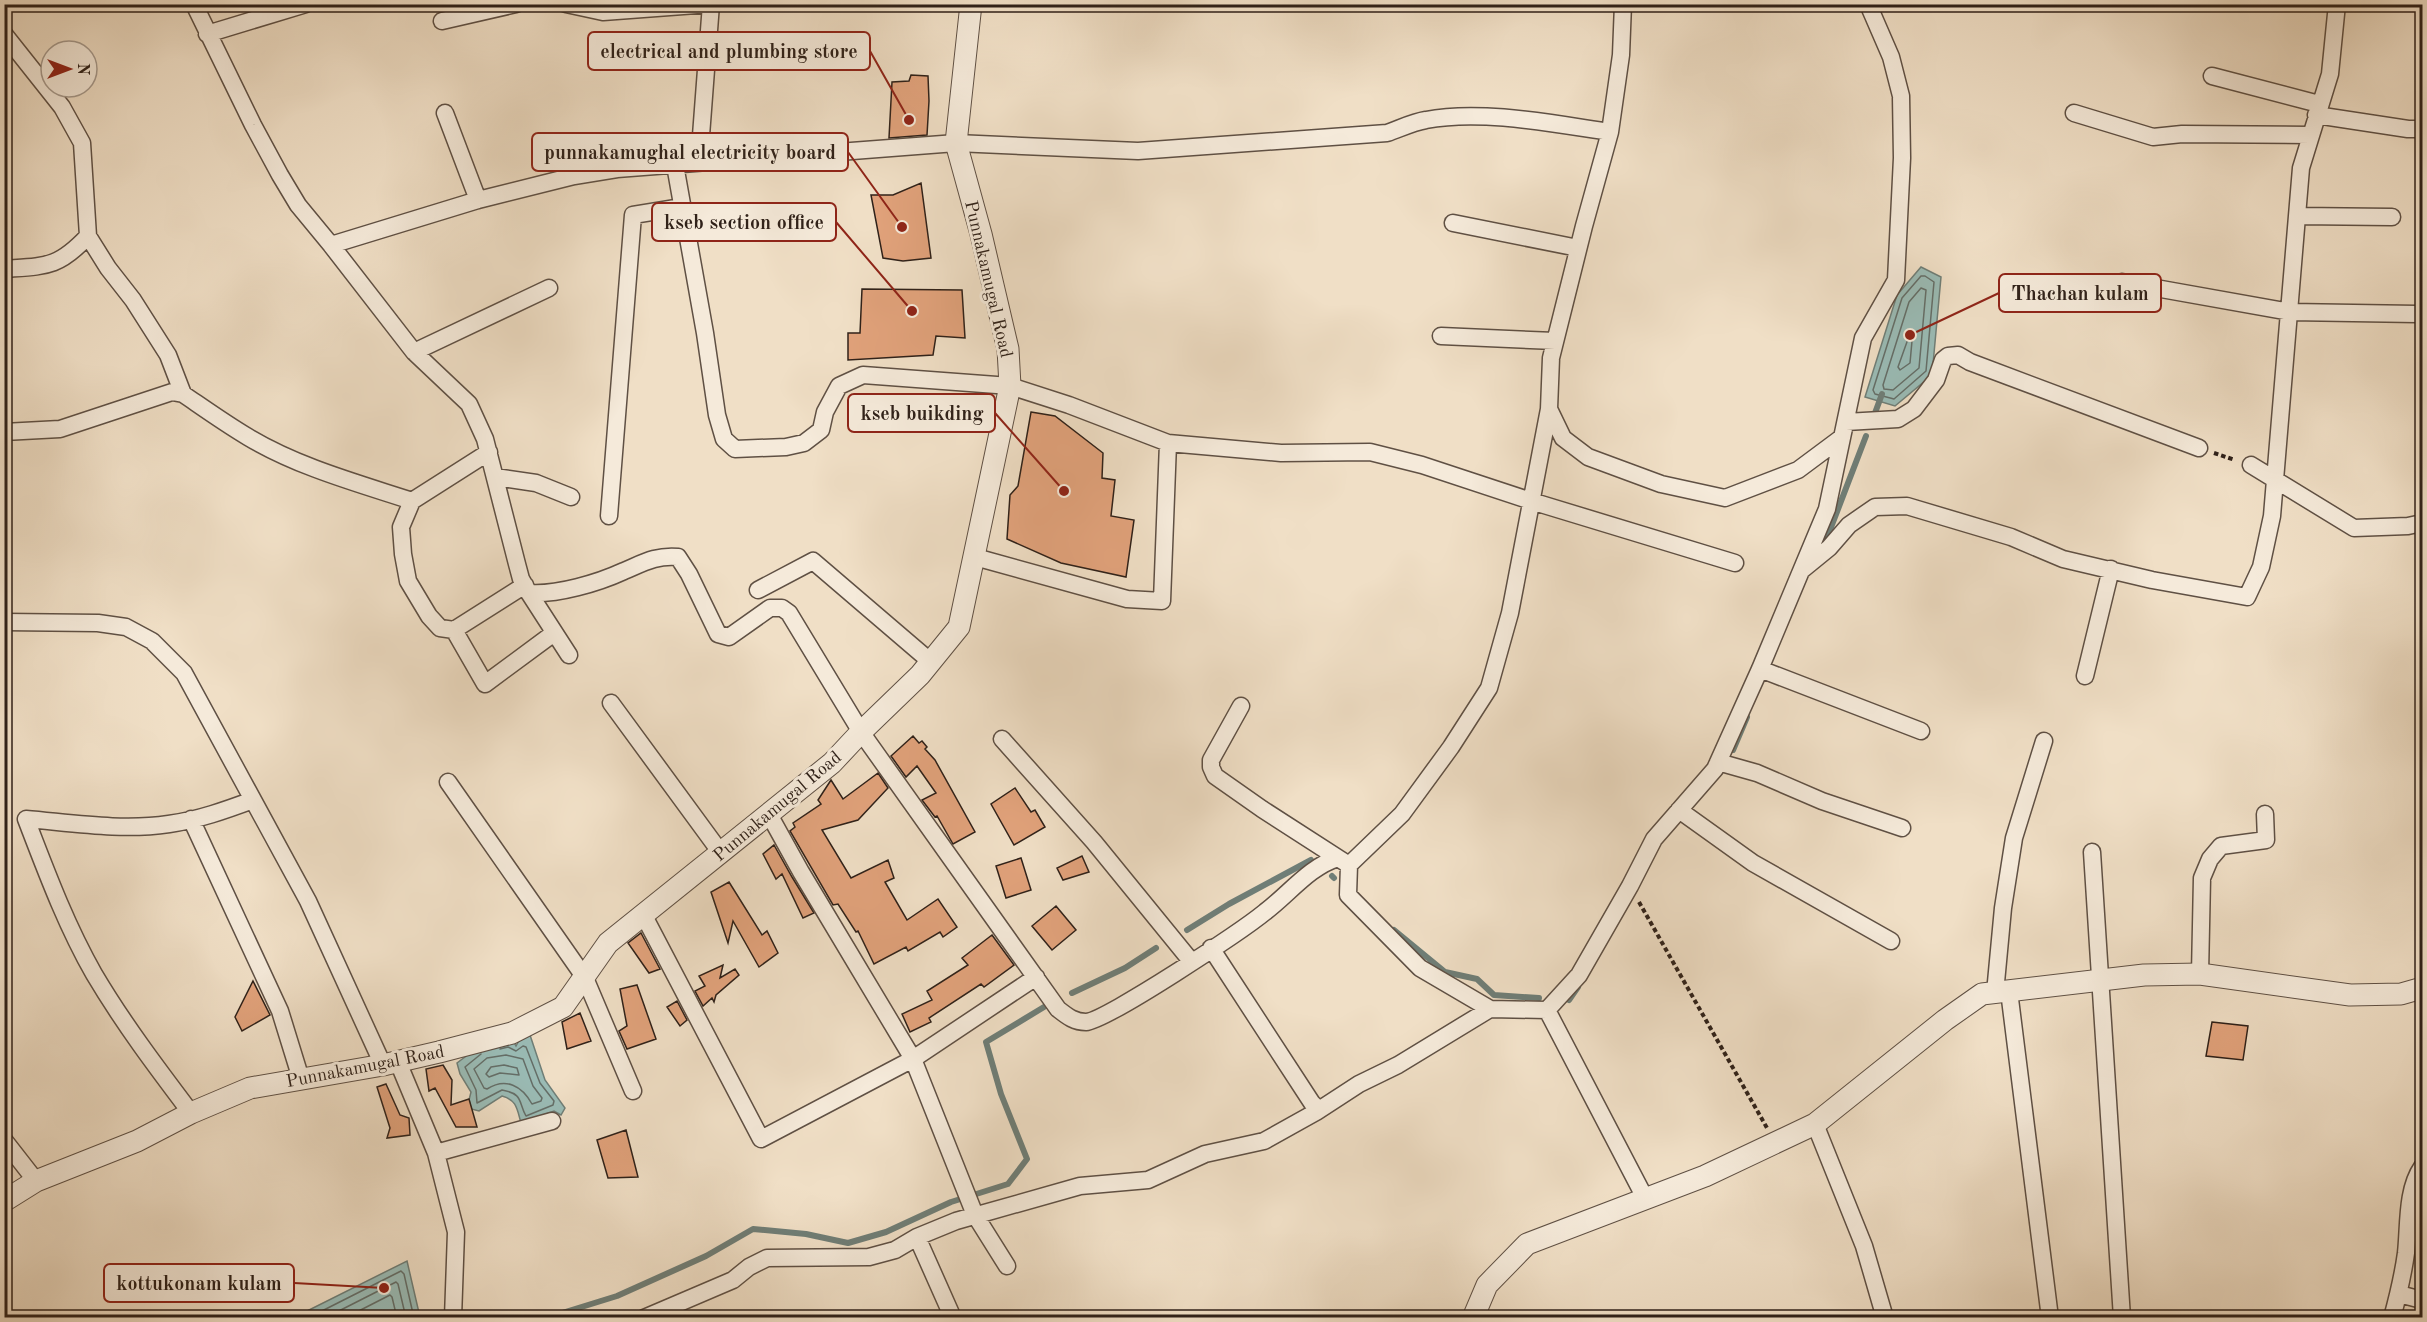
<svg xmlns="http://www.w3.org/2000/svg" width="2427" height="1322" viewBox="0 0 2427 1322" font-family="'Old Standard TT',serif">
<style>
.water{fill:#9abcb6;stroke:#6f7e77;stroke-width:1.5}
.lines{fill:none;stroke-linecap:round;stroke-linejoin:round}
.shore{stroke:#646e68;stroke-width:1.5}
.stream{stroke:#6f7e77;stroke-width:6}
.building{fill:#e1a27b;stroke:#2f2119;stroke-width:1.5}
.minor-casing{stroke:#5f5044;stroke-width:19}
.tertiary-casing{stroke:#5f5044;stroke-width:23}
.path{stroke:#2f2119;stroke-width:4;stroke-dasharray:4.5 3;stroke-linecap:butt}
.minor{stroke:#f5eada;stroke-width:16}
.tertiary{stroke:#f5eada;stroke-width:21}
.labels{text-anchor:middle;stroke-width:6;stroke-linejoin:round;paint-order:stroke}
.street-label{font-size:18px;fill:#2f2119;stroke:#f5eada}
.leader{fill:none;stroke:#8f2418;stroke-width:2}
.callout-dot{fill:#8f2418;stroke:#f5eada;stroke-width:2}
.callout{fill:#f5eada;stroke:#8f2418;stroke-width:2}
.callout-label{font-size:20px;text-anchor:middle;font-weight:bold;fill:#2f2119}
</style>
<rect width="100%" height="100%" fill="#f0dfc6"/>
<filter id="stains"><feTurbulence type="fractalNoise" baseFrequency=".00333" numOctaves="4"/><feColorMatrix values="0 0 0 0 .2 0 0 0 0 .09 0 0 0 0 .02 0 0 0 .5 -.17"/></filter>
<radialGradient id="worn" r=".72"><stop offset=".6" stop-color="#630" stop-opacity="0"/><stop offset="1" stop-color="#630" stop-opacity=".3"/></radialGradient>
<path class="water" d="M1921,267L1941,277L1932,375L1895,406L1865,397L1897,295Z
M529,1032L545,1080L565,1108L561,1115L554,1111L521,1123C517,1109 517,1100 502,1096L479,1111L471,1109L469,1100L471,1092L460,1074L457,1063L481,1045L511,1037L516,1046L522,1035Z
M407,1261L420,1317H301V1314Z"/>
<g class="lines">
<path class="shore" d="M1921,276H1925L1934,282L1926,371L1894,399L1875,394L1873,390L1902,298Z
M1921,288L1926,290L1919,368L1893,390L1884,389L1883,385L1909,302Z
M1908,339L1912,341L1910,363L1900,370L1898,367Z
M481,1054L465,1067L476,1090L477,1103L502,1090C524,1094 518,1102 526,1116L553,1105L554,1101L540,1083L526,1047L523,1046L516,1051L508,1047L500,1049
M506,1055L523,1059L533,1086L542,1098L541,1101L532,1104C522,1086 506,1077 487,1089L484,1088L474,1069L487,1058Z
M504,1065L517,1068L519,1075L500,1073L489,1077L486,1074L491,1067Z
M308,1318L401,1271L404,1274L414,1318
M325,1318L396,1282L398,1284L406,1318
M345,1318L390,1295L392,1297L397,1318"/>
<path class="stream" d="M1875,413L1882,394
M1825,543L1866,436
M1733,750L1747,717
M1332,876L1334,878
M1187,930L1229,904L1311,860
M1394,930L1445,972L1477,979L1494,995L1539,998
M1072,993L1125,968L1156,948
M1569,1000L1578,987
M546,1318L617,1296L706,1256L753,1229L806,1234L848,1243L886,1232L951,1202L1008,1184L1027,1159L1001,1094L986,1042L1044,1007"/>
</g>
<path class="building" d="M911,75L928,76L929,101L927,135L889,138L892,82L909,81Z
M921,183L931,258L903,261L883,258L871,195H893Z
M862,289L962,290L965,338L936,336L933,355L848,360V333H860Z
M1031,412L1055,416L1103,453L1102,478L1115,480L1111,516L1134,520L1126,577L1061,563L1007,539L1010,495L1018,486Z
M913,736L919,743L922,741L927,747L925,749L935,760L975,832L953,844L937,816L935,817L922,800L936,793L917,766L906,777L891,756Z
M878,773L888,788L858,820L822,830L851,878L888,860L894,878L885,882L907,920L938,899L957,927L943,937L940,932L908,951L906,947L874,964L858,931L856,932L838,904L833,905L790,831L795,827L793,823L821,804L818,800L831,780L843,799Z
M1015,788L1031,812L1035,810L1045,827L1014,845L991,804Z
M774,845L792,877L814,913L803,918L782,874L776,879L763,854Z
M1082,856L1089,872L1063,880L1057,868Z
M1021,858L1031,890L1006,898L996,866Z
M729,882L762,935L767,931L778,953L759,967L733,921L728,943L711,892Z
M1056,906L1076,930L1052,950L1032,926Z
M641,933L660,969L649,973L628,943Z
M992,935L1014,965L984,987L981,984L929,1018L931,1022L910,1032L902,1014L932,1000L927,991L968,965L962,958Z
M723,965L720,978L735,969L739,975L716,995L714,1002L712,998L703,1006L695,991L705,986L699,976Z
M253,981L270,1015L242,1031L235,1017Z
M637,985L656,1039L627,1049L619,1031L627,1026L620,989Z
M677,1001L687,1020L680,1026L667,1007Z
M580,1013L591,1041L567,1049L562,1022Z
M2212,1022L2248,1026L2243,1060L2206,1056Z
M443,1065L452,1080L451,1105L469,1099L477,1127H456L435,1088L429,1091L426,1069Z
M386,1084L400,1115L409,1118L410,1135L387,1138L390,1128L377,1087Z
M626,1130L638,1177L608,1178L597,1140Z"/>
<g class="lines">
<defs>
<path id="minor" d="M194,4L253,125L280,175L298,205L331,245L478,200L574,176L617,169L956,143L1138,151L1387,133C1399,129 1413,122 1426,120C1481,109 1555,124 1610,132
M566,4L603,12L710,4
M1623,4L1621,55L1610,132L1584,226L1551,358L1549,409L1563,438L1588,457L1661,484L1725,498L1798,470L1841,438
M442,21L516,4
M4,34L62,107L82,143L88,236L108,268L133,300L168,355L183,394
M207,34L306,4
M2212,76L2319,104
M445,113L478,200
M2074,113L2153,137L2182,134L2310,135
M2316,115L2408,129H2422
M699,162L711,4
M675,165L705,333L717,415L724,439L735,449L786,447L804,443L821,430L825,412L839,386L863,375L1010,386L1069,405L1168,443L1281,453L1370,452L1422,465L1531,501L1735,563
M2298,216L2392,217
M1453,223L1578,248
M331,245L414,352L469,404L485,439L517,564L521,579L529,593C557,595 598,583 624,571C643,563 656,555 678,557L689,574L718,634L729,637L770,608H782L789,613L861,732L1058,1009C1067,1016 1074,1022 1086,1022C1106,1021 1243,930 1265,912C1288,895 1310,866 1338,858L1349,865
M4,269C46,266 58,268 88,236
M2122,282L2290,312L2417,314
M1441,336L1555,341
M414,352L549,288
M1846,422L1898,419L1914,409L1936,380L1943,360L1948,356L1958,355L1970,362L2199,448
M4,432L60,429L172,392L183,394C205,409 226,424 248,437C298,467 357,483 412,501L401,527L403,554L408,581L429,616L440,628L454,630L525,585
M2251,465L2354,528L2408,526L2422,523
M495,477L536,483L571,497
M412,501L489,452
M609,516L633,215L682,207
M975,557L1127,599L1162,601L1168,443
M1802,570L1829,548L1849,525L1875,507L1907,506L2011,537L2063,559L2152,580L2247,597L2261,567L2272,516L2301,168L2330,74L2337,4
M758,590L813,561L931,662
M529,593L569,655
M4,622L98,623L126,627L152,641L184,673L308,901L383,1065
M454,630L485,684L554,633
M1760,669L1921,731
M2085,676L2111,569
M611,703L721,853
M1241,706L1211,760V767L1215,776L1262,809L1338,858
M1002,739L1094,842L1191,961
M1718,762L1757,773L1822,801L1902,828
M448,782L585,978L633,1091
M1679,810L1753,863L1891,941
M770,816L801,872L913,1059L975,1215L1007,1266
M191,819L280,1011L301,1079
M2092,852L2122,1318
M643,914L761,1139L913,1059L1036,977
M1211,948L1312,1103L1319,1110
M2200,974L2202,878L2210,859L2221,846L2266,840L2265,814
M2009,991L2050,1318
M1995,993L2003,908L2014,838L2044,741
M1490,1009L1547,1010L1579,975L1630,886L1654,839L1715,769L1760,669L1827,509L1863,338L1896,280L1902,158L1901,96L1891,57L1868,4
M1547,1010L1645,1198
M398,1062L436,1153L456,1232L453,1318
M191,1113C157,1068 123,1023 94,974C66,925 46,871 26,819C73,823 122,831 169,824C198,820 226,810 253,800
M1815,1124L1864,1246L1885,1318
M4,1140L36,1181
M436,1153L552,1121
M917,1237L953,1318
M2399,1294L2422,1300
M644,1318L733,1280L749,1267L767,1258L869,1257L895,1250L917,1237L956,1221L1080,1186L1148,1180L1205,1154L1264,1141L1316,1112L1359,1084L1398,1065L1490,1009L1420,968L1348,895L1349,865L1402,814L1451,747L1489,688L1510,613L1549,409
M2392,1318C2398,1296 2403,1275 2406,1253C2409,1226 2406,1190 2422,1167"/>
<path id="tertiary" d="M4,1201L36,1181L137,1141L191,1113L250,1088L383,1065L439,1052L512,1033L563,1007L608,943L832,763L861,732L920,675L959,627L1010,386L1008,349L981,234L956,143L971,4
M1473,1318L1487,1285L1527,1244L1705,1176L1815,1124L1945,1020L1982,994L2144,975L2200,974L2350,995L2401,994L2422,988"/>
</defs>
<use href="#minor" class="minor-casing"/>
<use href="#tertiary" class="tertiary-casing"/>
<path class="path" d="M2214,453L2235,460
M1639,902L1767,1128"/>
<use href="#minor" class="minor"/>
<use href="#tertiary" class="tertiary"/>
</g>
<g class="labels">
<g class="street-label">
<text transform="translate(989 279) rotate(77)" y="6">Punnakamugal Road</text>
<text transform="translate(777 806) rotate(-40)" y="6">Punnakamugal Road</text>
<text transform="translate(365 1066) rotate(-11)" y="6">Punnakamugal Road</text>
</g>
</g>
<path class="leader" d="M909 120L870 51M902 227L848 152M912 311L836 222M1910 335L1999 293M1064 491L995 413M384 1288L294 1283"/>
<g class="callout-dot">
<circle cx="909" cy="120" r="6"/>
<circle cx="902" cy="227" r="6"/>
<circle cx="912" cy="311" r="6"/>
<circle cx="1910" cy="335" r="6"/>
<circle cx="1064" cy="491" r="6"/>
<circle cx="384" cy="1288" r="6"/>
</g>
<g class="callout">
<rect x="588" y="32" width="282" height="38" rx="6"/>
<rect x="532" y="133" width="316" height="38" rx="6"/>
<rect x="652" y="203" width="184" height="38" rx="6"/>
<rect x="1999" y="274" width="162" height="38" rx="6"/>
<rect x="848" y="394" width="147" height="38" rx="6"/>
<rect x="104" y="1264" width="190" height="38" rx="6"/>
</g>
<g class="callout-label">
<text x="729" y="58">electrical and plumbing store</text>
<text x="690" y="159">punnakamughal electricity board</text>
<text x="744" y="229">kseb section office</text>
<text x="2080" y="300">Thachan kulam</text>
<text x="922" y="420">kseb buikding</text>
<text x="199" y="1290">kottukonam kulam</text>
</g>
<rect width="2427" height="1322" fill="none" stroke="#f0dfc6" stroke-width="24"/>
<rect x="6" y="6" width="2415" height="1310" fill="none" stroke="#2f2119" stroke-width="3"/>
<rect x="12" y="12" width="2403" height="1298" fill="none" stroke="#2f2119" stroke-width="1.5"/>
<g transform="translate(69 69) rotate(90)"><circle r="28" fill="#f5eada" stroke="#a69a8d" stroke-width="1.5"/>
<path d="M0-4.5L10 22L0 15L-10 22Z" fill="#8f2418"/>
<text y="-9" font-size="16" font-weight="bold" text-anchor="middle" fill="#2f2119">N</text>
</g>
<rect width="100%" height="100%" filter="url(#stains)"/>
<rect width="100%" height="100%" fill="url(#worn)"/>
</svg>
